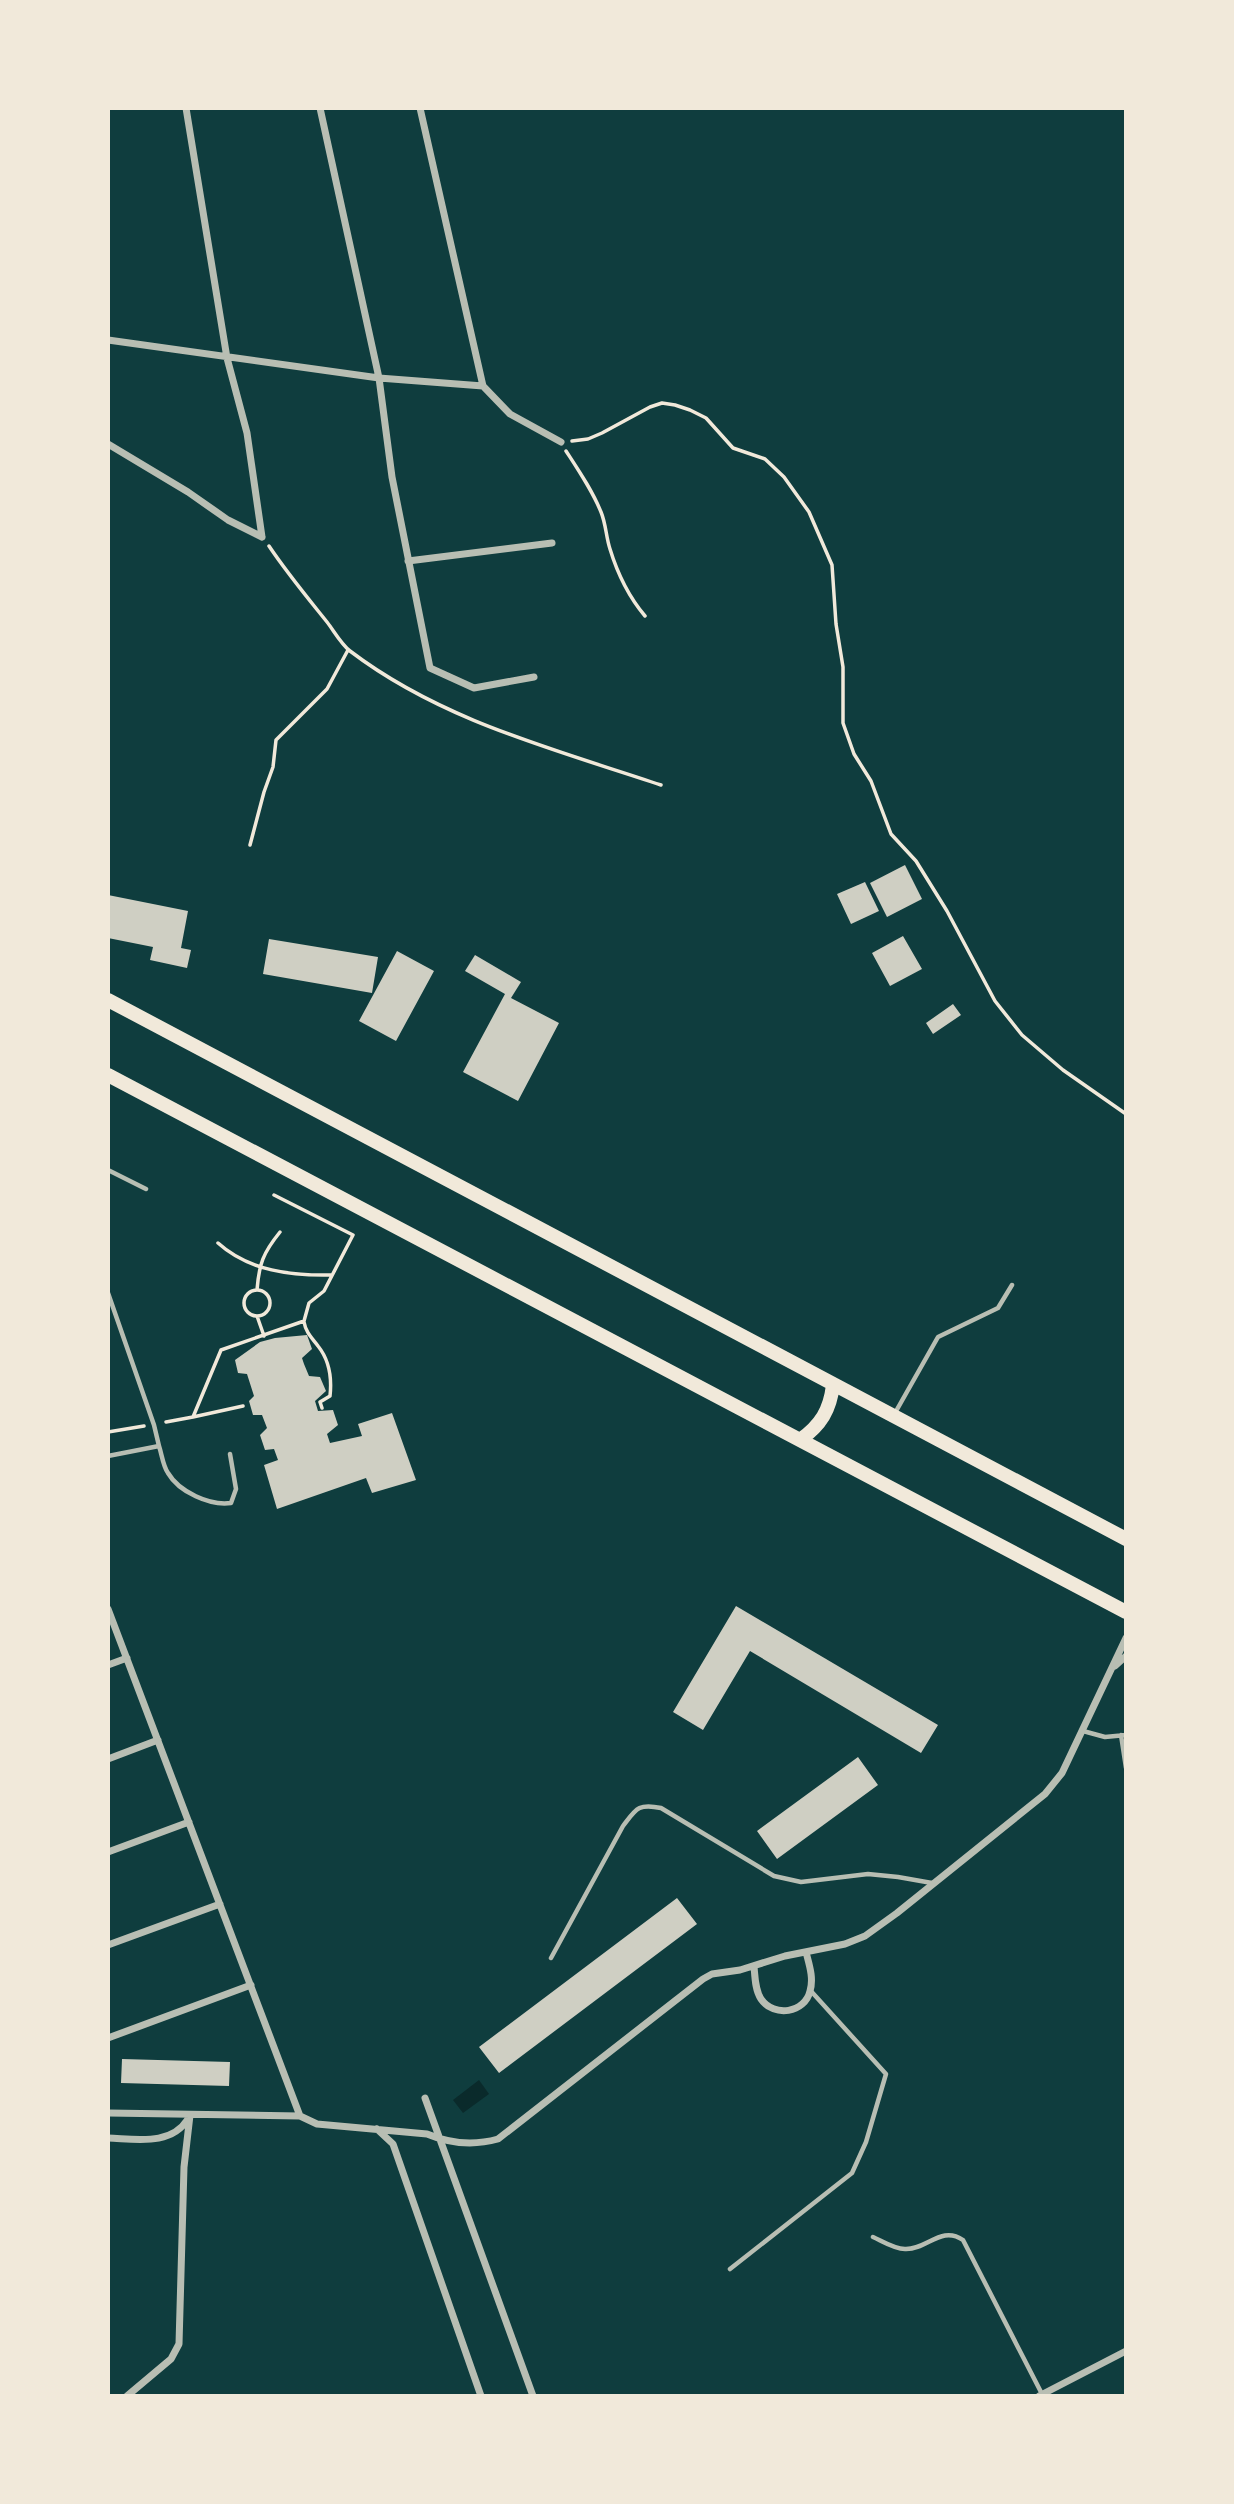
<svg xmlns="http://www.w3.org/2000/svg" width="1234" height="2504" viewBox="0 0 1234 2504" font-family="'Work Sans',sans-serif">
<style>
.water{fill:#0a2a2b}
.building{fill:#cfcfc3}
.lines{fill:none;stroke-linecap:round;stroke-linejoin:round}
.path{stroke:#f1e9da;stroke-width:3.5}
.service{stroke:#b8beb3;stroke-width:4.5}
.minor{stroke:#b8beb3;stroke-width:7}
.primary{stroke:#f1e9da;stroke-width:14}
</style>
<rect width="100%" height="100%" fill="#0f3d3e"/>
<path class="water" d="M479,2080L489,2094L463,2113L453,2100Z"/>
<path class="building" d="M905,865L922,899L887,917L870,883Z
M865,882L879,911L851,924L837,894Z
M108,895L188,911L181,948L191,950L187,968L150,960L153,947L108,938Z
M903,936L922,969L890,986L872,953Z
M269,939L378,957L372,993L263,974Z
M397,951L434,971L396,1041L359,1021Z
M475,955L521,982L511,998L559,1023L518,1101L463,1072L505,994L465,971Z
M953,1004L961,1015L933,1034L926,1023Z
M307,1335L312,1349L302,1358L304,1364L309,1376L320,1377L326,1391L315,1401L318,1411L333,1410L338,1425L327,1434L330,1443L362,1436L358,1424L392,1413L416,1480L372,1493L366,1478L277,1509L264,1465L278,1460L274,1449L265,1450L260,1435L267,1428L262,1415H253L249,1401L254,1396L247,1374L238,1373L235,1360L260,1342L275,1338Z
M736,1606L938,1725L921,1753L750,1651L703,1730L673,1712Z
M858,1757L878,1785L777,1859L757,1831Z
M677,1898L697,1924L499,2073L479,2047Z
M122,2059L230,2062L229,2086L121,2083Z"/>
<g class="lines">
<path class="path" d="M572,441L588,439L602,433L650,407L662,403L675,405L690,410L706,418L733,448L765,459L784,477L809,512L832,565L836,624L843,667V723L854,754L871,781L891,834L916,861L947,911L995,1001L1022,1035L1063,1070L1126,1114
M566,451C579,471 592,490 601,512C606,524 606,537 610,549C617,572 629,597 645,616
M269,546C287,573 307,597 327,622C334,631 341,644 350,651C442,721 554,749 661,785
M250,845L264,792L273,767L276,740L327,689L348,650
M218,1243C249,1271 292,1276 332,1275
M257,1290C259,1264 263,1253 280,1232
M244 1303a13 13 0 1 1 26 0a13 13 0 1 1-26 0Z
M257,1316L264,1336
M304,1322C306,1333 312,1338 318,1346C330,1361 332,1378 330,1396L320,1402L322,1408
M193,1417L243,1406
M166,1422L193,1417L221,1350L304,1321L309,1303L324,1291L353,1235L274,1195
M108,1432L144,1426"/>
<path class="service" d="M108,1170L146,1189
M108,1293L154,1425L159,1446L108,1456
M895,1413L938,1337L998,1308L1012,1285
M159,1446C162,1455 163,1466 168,1473C179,1492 210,1506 231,1503L236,1489L230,1454
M1083,1731L1105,1737L1126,1735
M1121,1735L1126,1768
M551,1958L623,1826C636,1809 638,1803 661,1808L774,1876L801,1882L868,1874L898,1877L932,1883
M873,2237C882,2241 894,2249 905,2249C927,2250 941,2225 963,2240L1042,2394
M730,2269L852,2173L866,2142L886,2074L810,1990"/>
<path class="minor" d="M186,108L227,358L247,433L262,537
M320,108L379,378L392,477L430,668L474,688L534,677
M420,108L483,386L510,414L561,442
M108,340L379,378L483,386
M108,444L188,492L228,520L262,537
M408,561L552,543
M108,1609L300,2116
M108,1665L127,1658
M1115,1666L1126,1656
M108,1759L158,1740
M108,1852L189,1822
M108,1945L220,1904
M754,1966C755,1977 755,1990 761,1999C774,2018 805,2013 810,1991C814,1978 809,1964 806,1952
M108,2038L251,1985
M425,2098L533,2396
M108,2113L300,2116L317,2124L427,2134C451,2144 473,2146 498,2139L703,1979L712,1974L740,1970L785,1956L845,1944L865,1936L897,1913L1045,1794L1062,1773L1126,1638
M377,2129L393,2144L481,2396
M108,2138C137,2139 171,2146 188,2119
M127,2396L171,2359L179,2344L184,2167L190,2115
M1039,2396L1126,2351"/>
<path class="primary" d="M108,1000L1126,1539
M108,1075L1126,1612
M800,1440C821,1425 830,1410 833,1385"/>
</g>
<rect width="1234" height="2504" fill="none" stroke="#f1e9da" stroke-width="220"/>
</svg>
